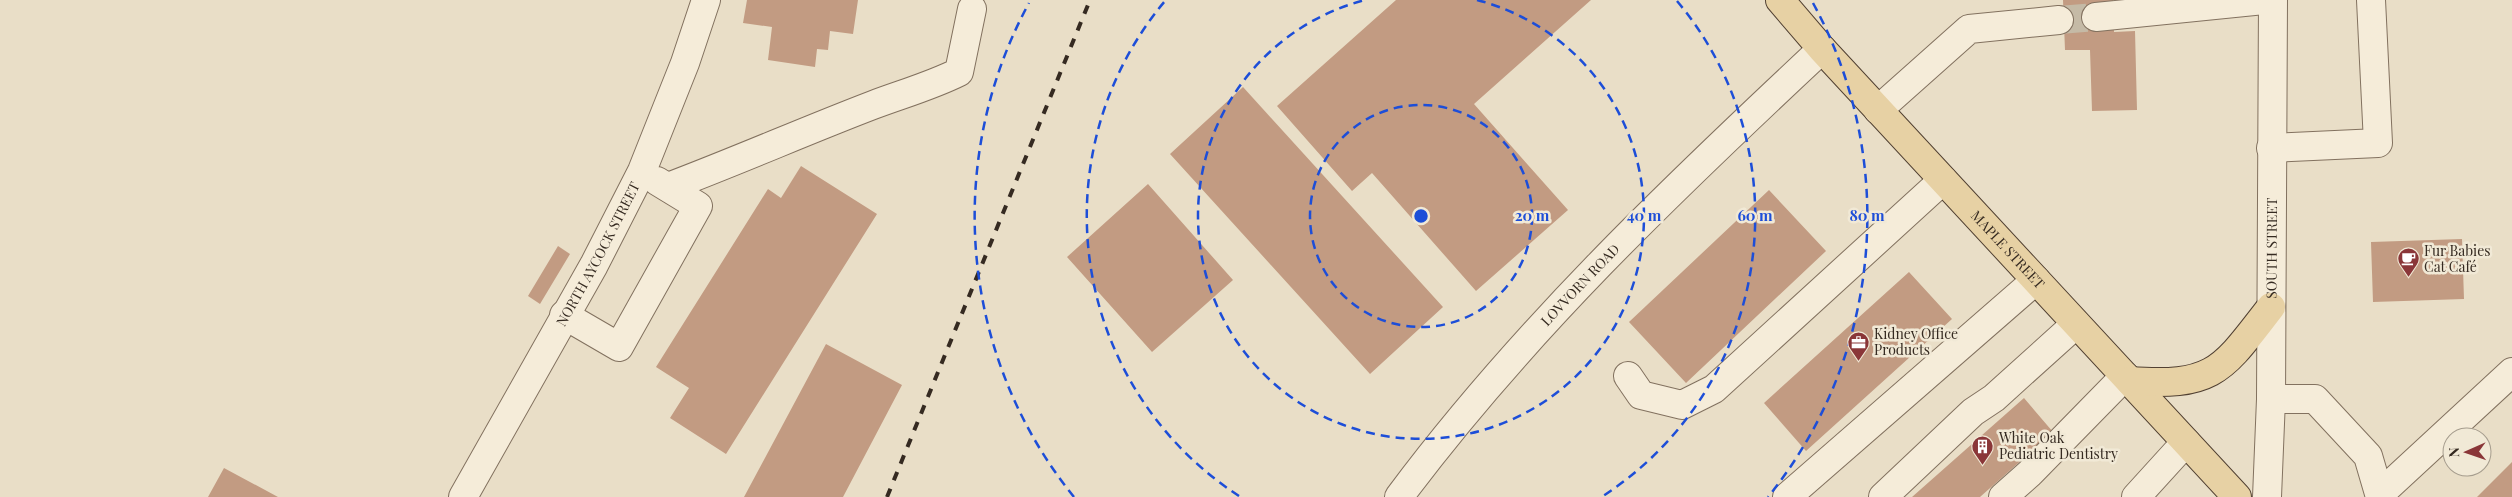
<svg xmlns="http://www.w3.org/2000/svg" width="2512" height="497" viewBox="0 0 2512 497" font-family="'Playfair Display',serif">
<style>
.building{fill:#c29b82}
.lines{fill:none;stroke-linecap:round;stroke-linejoin:round}
.minor-tunnel{stroke:#c5baa6;stroke-width:28;stroke-dasharray:28 14;stroke-linecap:butt}
.minor-casing{stroke:#82715f;stroke-width:30}
.major-casing{stroke:#514032;stroke-width:30}
.minor{stroke:#f5ecd9;stroke-width:28}
.major{stroke:#e7d1a4;stroke-width:28}
.rail{stroke:#352a21;stroke-width:4;stroke-dasharray:9 9;stroke-linecap:butt}
.ring{fill:none;stroke:#1d4ed8;stroke-width:2.5;stroke-dasharray:9 6}
.labels{text-anchor:middle;stroke-width:5;stroke-linejoin:round;paint-order:stroke}
.street-label{font-size:14px;fill:#352a21;stroke:#f1e9d6}
.poi-label{font-size:14px;fill:#352a21;stroke:#f1e9d6;text-anchor:start}
.centre{fill:#1d4ed8;stroke:#f1e9d6;stroke-width:2.5}
.ring-label{font-size:15px;text-anchor:middle;font-weight:bold;fill:#1d4ed8;stroke:#f1e9d6;stroke-width:5;stroke-linejoin:round;paint-order:stroke}
</style>
<rect width="100%" height="100%" fill="#e9dec7"/>
<path class="building" d="M747,0H858L853,34L830,31L828,50L817,49L815,67L768,60L772,27L743,23Z
M1396,0H1591L1474,104L1568,210L1476,291L1372,173L1352,191L1277,106Z
M2063,0H2113L2114,32L2135,31L2137,110L2092,111L2090,50H2065Z
M1243,87L1443,307L1370,374L1170,154Z
M801,166L877,214L726,454L670,418L689,388L656,367L768,189L781,198Z
M1148,184L1233,280L1152,352L1067,257Z
M1769,190L1826,251L1686,383L1629,322Z
M2462,239L2464,299L2373,302L2371,242Z
M558,246L570,254L540,304L528,296Z
M1909,272L1952,319L1806,451L1764,403Z
M826,344L902,385L843,497H744Z
M2024,398L2053,432L1980,497H1912Z
M2512,462V497H2477Z
M224,468L278,497H208Z"/>
<g class="lines">
<path class="minor-tunnel" d="M2059,20L2096,17"/>
<defs>
<g id="minor">
<path d="M2096,17L2264,0"/>
<path d="M1878,110L1969,29L2059,20"/>
<path d="M2271,148L2378,143L2371,0"/>
<path d="M668,187C737,161 805,131 873,105C902,94 931,86 959,72L972,9"/>
<path d="M564,315L619,347L698,206L657,181"/>
<path d="M1628,376L1641,395L1682,405L1714,389L1943,180"/>
<path d="M2271,399H2315L2368,456L2380,497"/>
<path d="M2380,494L2512,372"/>
<path id="s1" d="M463,497L594,265L642,171L685,63L706,0"/>
<path id="s2" d="M1399,497C1522,332 1672,189 1822,49"/>
<path d="M1787,497L2036,280"/>
<path d="M1883,497L1973,412L1994,398L2076,324"/>
<path d="M2003,497L2030,473L2125,376"/>
<path d="M2136,497L2186,442"/>
<path id="s3" d="M2267,497L2271,399L2273,0"/>
</g>
<g id="major">
<path id="s4" d="M1780,0L1822,49L2237,497"/>
<path d="M2130,381C2215,387 2222,370 2271,307"/>
</g>
</defs>
<use href="#minor" class="minor-casing"/>
<use href="#major" class="major-casing"/>
<use href="#minor" class="minor"/>
<use href="#major" class="major"/>
<path class="rail" d="M887,497L1090,0"/>
</g>
<g class="ring">
<circle cx="1421" cy="216" r="111"/>
<path d="M1477 0A223 223 0 1 1 1365 0"/>
<path d="M1239 496A334 334 0 0 1 1165 1M1677 1A334 334 0 0 1 1603 496"/>
<path d="M1074 497A446 446 0 0 1 1029 3M1813 3A446 446 0 0 1 1768 497"/>
</g>
<defs>
<symbol id="cafe-pin" viewBox="-11 -11 22 30"><path d="M0 17L-7.5 6A9.5 9.5 0 1 1 7.5 6Z" fill="#8a3638" stroke="#f1e9d6"/><path d="M-5.5-4.5H6V0H3Q3 3.5 0 3.5H-2.5Q-5.5 3.5-5.5 0ZM3-3.2v2h1.7v-2ZM-6 4.5H4V6H-6Z" fill="#fff"/></symbol>
<symbol id="office-pin" viewBox="-11 -11 22 30"><path d="M0 17L-7.5 6A9.5 9.5 0 1 1 7.5 6Z" fill="#8a3638" stroke="#f1e9d6"/><path d="M-6-3h4V-5.5h4V-3h4V5H-6ZM-1-4.5V-3h2v-1.5ZM-6 0V1H6V0Z" fill="#fff"/></symbol>
<symbol id="building-pin" viewBox="-11 -11 22 30"><path d="M0 17L-7.5 6A9.5 9.5 0 1 1 7.5 6Z" fill="#8a3638" stroke="#f1e9d6"/><path d="M-4-6H4V6H1V3H-1V6H-4ZM-2.5-4.3h1.7v1.8h-1.7ZM.8-4.3h1.7v1.8H.8ZM-2.5-1h1.7V.8h-1.7ZM.8-1h1.7V.8H.8Z" fill="#fff"/></symbol>
</defs>
<g fill-rule="evenodd">
<use href="#cafe-pin" x="2396" y="246" width="25" height="34"/>
<use href="#office-pin" x="1846" y="330" width="25" height="34"/>
<use href="#building-pin" x="1970" y="434" width="25" height="34"/>
</g>
<g class="labels">
<g class="street-label">
<text dy="5" stroke="none"><textPath href="#s4" startOffset="338">MAPLE STREET</textPath></text>
<text dy="5" stroke="none"><textPath href="#s3" startOffset="249">SOUTH STREET</textPath></text>
<text dy="5" stroke="none"><textPath href="#s1" startOffset="278">NORTH AYCOCK STREET</textPath></text>
<text dy="5" stroke="none"><textPath href="#s2" startOffset="279">LOVVORN ROAD</textPath></text>
</g>
<g class="poi-label">
<text x="2424" y="256">Fur Babies<tspan x="2424" dy="16">Cat Café</tspan></text>
<text x="1874" y="339">Kidney Office<tspan x="1874" dy="16">Products</tspan></text>
<text x="1999" y="443">White Oak<tspan x="1999" dy="16">Pediatric Dentistry</tspan></text>
</g>
</g>
<circle cx="1421" cy="216" r="8" class="centre"/>
<g class="ring-label">
<text x="1532" y="221">20 m</text>
<text x="1644" y="221">40 m</text>
<text x="1755" y="221">60 m</text>
<text x="1867" y="221">80 m</text>
</g>
<g transform="translate(2467 452) rotate(268)"><circle r="24" fill="#f1e9d6" stroke="#a69d8e"/>
<path d="M0-4L9 19L0 12L-9 19Z" fill="#8a3638"/>
<text y="-8" font-size="14" font-weight="bold" text-anchor="middle" fill="#352a21">N</text>
</g>
</svg>
